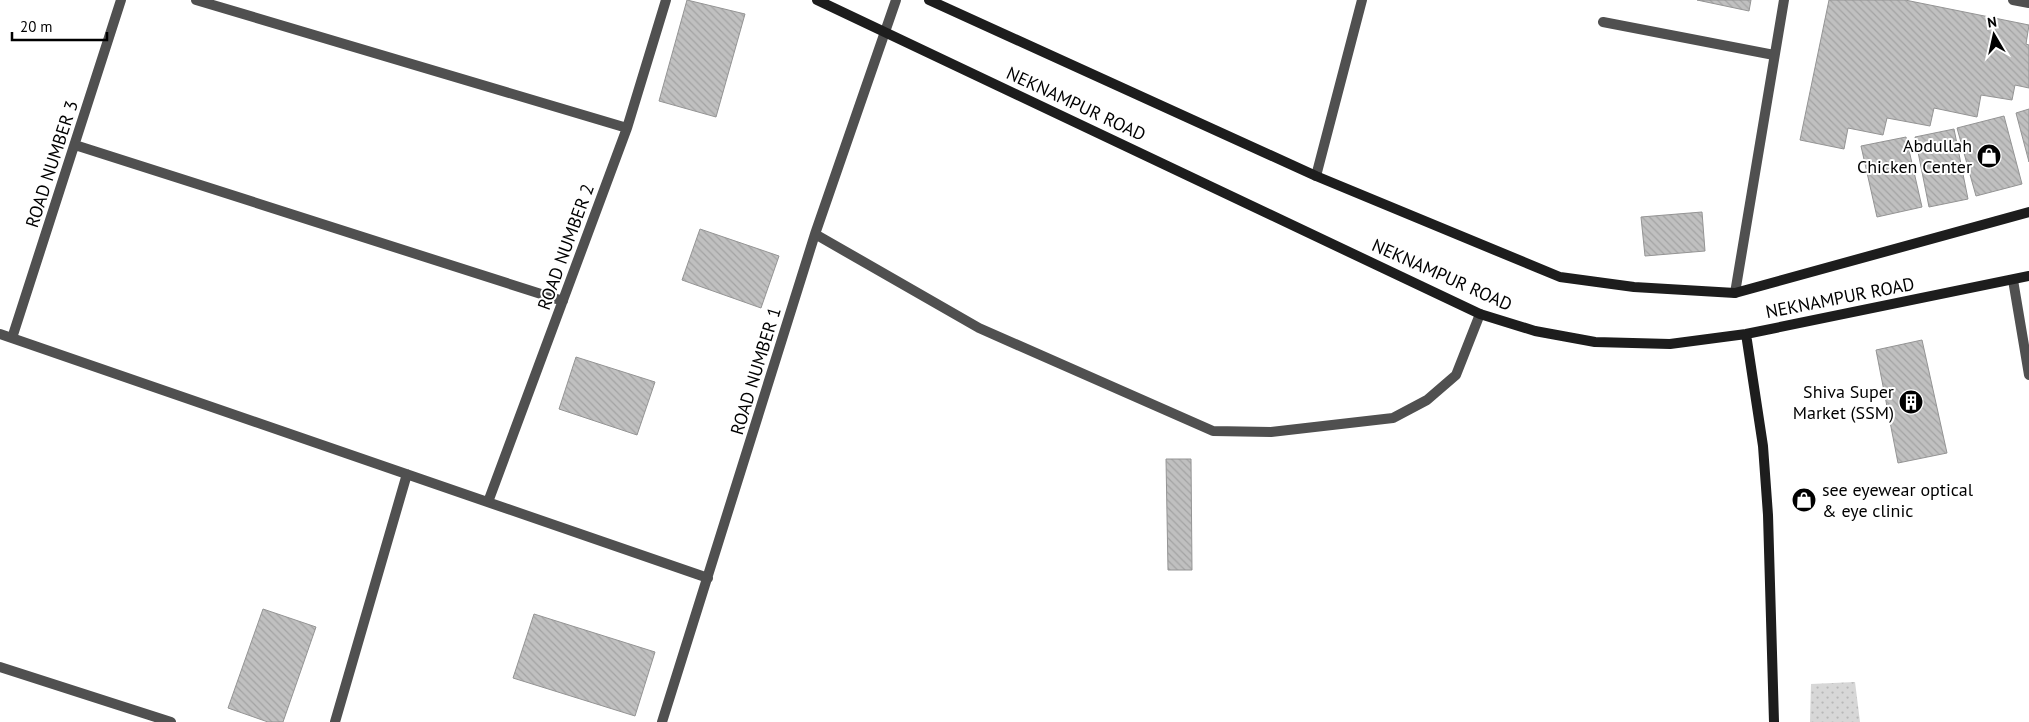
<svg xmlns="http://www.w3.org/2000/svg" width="2029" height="722" viewBox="0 0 2029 722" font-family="'PT Sans',sans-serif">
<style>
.park{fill:url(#park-dots)}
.building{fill:url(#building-back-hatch);stroke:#949494}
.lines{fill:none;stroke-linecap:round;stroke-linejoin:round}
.street{stroke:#505050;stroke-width:10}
.secondary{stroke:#1d1d1d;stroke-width:10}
.labels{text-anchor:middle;stroke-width:4;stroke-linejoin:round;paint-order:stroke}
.street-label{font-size:18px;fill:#000;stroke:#fff}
.poi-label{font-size:18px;fill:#000;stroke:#fff;text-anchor:end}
</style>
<defs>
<pattern id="park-dots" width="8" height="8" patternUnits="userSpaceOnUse" patternTransform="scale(1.25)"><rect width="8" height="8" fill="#d7d7d7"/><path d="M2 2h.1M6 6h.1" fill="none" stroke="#b7b7b7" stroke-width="1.8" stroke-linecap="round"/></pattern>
<pattern id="building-back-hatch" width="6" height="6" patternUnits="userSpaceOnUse" patternTransform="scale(1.25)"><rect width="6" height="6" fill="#c0c0c0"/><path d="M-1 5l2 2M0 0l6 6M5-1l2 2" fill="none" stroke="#a3a3a3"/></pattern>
</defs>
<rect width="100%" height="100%" fill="#fff"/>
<path class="park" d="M1855,682L1860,722H1810L1811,684Z"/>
<path class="building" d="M687,0L745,14L716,117L659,101Z
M1697,0H1751L1749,11Z
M1829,0H1905L2029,25L2026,44L2029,45V88L2015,85L2012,100L1981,95L1977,117L1934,108L1930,126L1887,118L1883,135L1848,128L1844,149L1800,140Z
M2029,109V162L2016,113Z
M2004,116L2022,184L1976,196L1957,128Z
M1954,129L1968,199L1929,207L1915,137Z
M1906,137L1922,207L1877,217L1861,146Z
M1702,212L1705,251L1645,256L1641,217Z
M700,229L779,256L761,308L682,280Z
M1922,340L1947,453L1898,463L1876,350Z
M576,357L655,382L637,435L559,409Z
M1166,459H1191L1192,570H1168Z
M263,609L316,627L283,722H268L228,708Z
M534,614L655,652L635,716L513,678Z"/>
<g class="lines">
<path class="street" d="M196,0L627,128
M2013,0L2029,3
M1603,22L1774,55
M75,145L563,301
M1316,176L1362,0
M815,234L979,328L1213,431L1271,432L1393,418L1427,400L1456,375L1480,314
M2013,280L2029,375
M1735,293L1784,0
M0,334L708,578
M12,338L121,0
M488,502L627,128L666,0
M0,667L171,722
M335,722L407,474
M662,722L815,234L896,0"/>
<path class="secondary" d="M817,0L1480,314L1535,331L1595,342L1670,344L1746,334L2029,276
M929,0L1316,176L1560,277L1634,287L1735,293L2029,212
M1746,334L1763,446L1768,515L1774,722"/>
</g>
<defs>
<symbol id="shop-disc" viewBox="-11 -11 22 22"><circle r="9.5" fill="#000" stroke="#fff"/><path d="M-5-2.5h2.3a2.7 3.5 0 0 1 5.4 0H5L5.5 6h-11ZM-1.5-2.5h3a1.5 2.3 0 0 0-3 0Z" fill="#fff"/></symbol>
<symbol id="building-disc" viewBox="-11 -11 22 22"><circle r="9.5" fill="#000" stroke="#fff"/><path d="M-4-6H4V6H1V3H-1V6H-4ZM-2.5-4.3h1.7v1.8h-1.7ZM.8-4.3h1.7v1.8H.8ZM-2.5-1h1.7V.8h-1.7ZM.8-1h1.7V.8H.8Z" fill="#fff"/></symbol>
</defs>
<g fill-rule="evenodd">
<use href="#shop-disc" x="1975" y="142" width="28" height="28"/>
<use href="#building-disc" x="1897" y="388" width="28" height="28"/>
<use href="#shop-disc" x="1790" y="486" width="28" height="28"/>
</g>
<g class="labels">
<g class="street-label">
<text transform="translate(1076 104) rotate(25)" y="6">NEKNAMPUR ROAD</text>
<text transform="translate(52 164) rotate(-72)" y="6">ROAD NUMBER 3</text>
<text transform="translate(566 247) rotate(-70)" y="6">ROAD NUMBER 2</text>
<text transform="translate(1442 275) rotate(24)" y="6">NEKNAMPUR ROAD</text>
<text transform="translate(1840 298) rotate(-11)" y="6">NEKNAMPUR ROAD</text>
<text transform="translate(756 371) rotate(-73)" y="6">ROAD NUMBER 1</text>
</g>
<g class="poi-label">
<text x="1972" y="152">Abdullah<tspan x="1972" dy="21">Chicken Center</tspan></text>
<text x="1894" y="398">Shiva Super<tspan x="1894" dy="21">Market (SSM)</tspan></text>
<text x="1822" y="496" text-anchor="start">see eyewear optical<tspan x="1822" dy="21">&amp; eye clinic</tspan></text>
</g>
</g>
<g transform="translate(1994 35) rotate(351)" stroke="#ffffff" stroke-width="4" paint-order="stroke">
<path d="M0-4L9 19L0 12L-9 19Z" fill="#000000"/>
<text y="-8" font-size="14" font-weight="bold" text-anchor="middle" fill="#000000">N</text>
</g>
<path d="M12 32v8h95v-8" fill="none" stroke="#000000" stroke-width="2.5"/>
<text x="20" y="32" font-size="15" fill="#000000" stroke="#ffffff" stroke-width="4" paint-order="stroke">20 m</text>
</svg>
